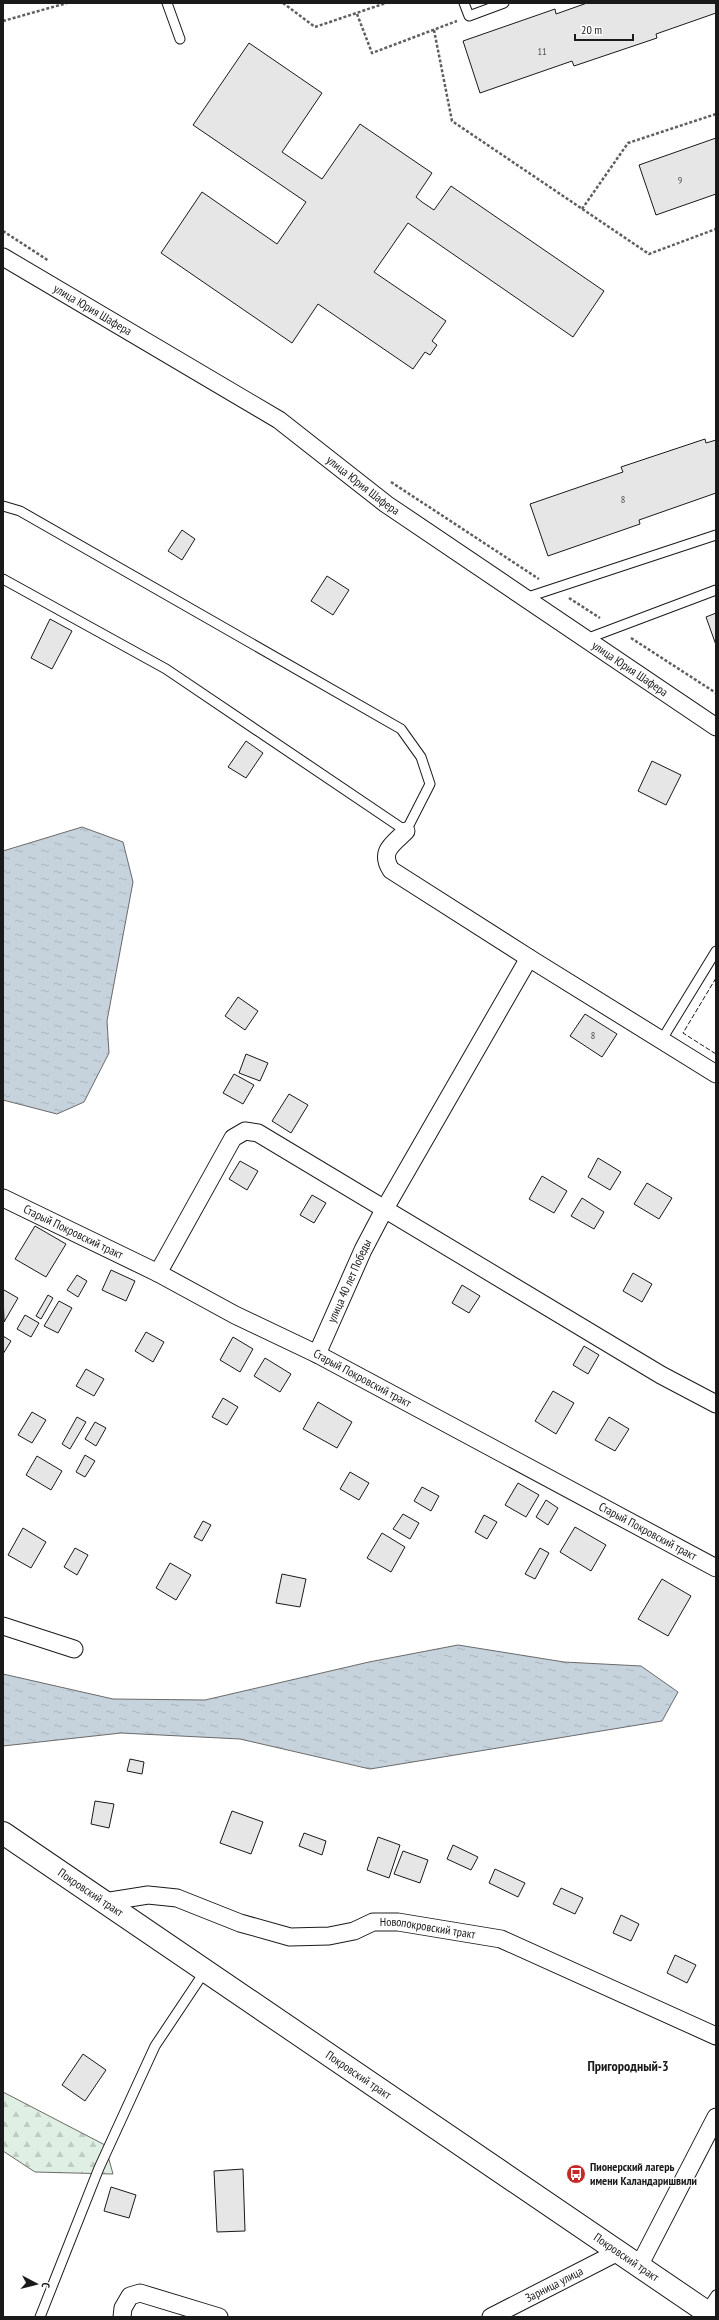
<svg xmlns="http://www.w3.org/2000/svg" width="719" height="2320" viewBox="0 0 719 2320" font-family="'PT Sans Narrow',sans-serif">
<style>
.forest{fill:url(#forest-firs);stroke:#6a6a6a}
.water{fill:url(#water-ripples);stroke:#6a6a6a}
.building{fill:#e6e6e6;stroke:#1a1a1a}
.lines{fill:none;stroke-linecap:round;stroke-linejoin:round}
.service-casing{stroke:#1a1a1a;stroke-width:11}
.minor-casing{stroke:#1a1a1a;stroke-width:19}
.secondary-casing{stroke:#1a1a1a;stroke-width:24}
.path{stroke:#5f5f5f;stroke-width:2.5;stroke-dasharray:3 2;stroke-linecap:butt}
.service{stroke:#fff;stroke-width:9}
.minor{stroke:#fff;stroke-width:17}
.secondary{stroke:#fff;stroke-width:22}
.fence{stroke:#1a1a1a;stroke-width:1;stroke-dasharray:5 2;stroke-linecap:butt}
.labels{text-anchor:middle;stroke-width:3;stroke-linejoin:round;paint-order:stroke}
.number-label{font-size:10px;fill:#4d4d4d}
.street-label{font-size:12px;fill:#1a1a1a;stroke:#fff}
.poi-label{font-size:12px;font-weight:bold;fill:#1a1a1a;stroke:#fff;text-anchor:start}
.quarter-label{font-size:14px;font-weight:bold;fill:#1a1a1a;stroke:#fff}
</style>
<defs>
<pattern id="forest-firs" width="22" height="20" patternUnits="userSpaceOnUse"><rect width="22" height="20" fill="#e0efe3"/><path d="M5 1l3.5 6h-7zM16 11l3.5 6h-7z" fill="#c0ccc2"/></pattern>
<pattern id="water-ripples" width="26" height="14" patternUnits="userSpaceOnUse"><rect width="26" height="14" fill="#c6d2dc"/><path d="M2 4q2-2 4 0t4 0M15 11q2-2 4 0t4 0" fill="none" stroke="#aab4bc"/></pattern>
</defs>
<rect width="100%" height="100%" fill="#fff"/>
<path class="forest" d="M3,2092L105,2145L113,2174L35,2172L3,2151Z"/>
<path class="water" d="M82,827L123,842L133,882L107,1021L109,1053L84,1102L57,1114L3,1100V851Z
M458,1645L564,1662L641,1666L678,1692L662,1721L370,1769L240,1739L121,1733L3,1746V1674L113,1699L205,1700L369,1662Z"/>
<path class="building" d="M587,3H716V13L656,34L657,38L574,66L572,61L480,93L463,41L555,9L556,14Z
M249,43L322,93L282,152L322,179L360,124L432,173L416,197L422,202L434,210L451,186L604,291L573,337L408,223L374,272L446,321L432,341L437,345L430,355L425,352L413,369L318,304L292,343L161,253L202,192L277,244L306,202L193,125Z
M716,138V194L656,215L639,165Z
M705,439L706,443L716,440V493L639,520L640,524L548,556L530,504L623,472L621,467Z
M182,530L195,539L182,560L168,551Z
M327,576L349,590L333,615L311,601Z
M716,613V645L706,617Z
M50,619L72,631L52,669L31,658Z
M246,741L263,753L246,778L228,767Z
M652,761L681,775L666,805L638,791Z
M238,997L258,1011L245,1030L225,1016Z
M585,1014L617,1034L602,1057L570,1036Z
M246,1054L268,1063L260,1081L239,1073Z
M234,1074L254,1085L243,1104L223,1093Z
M289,1094L308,1105L291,1133L272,1121Z
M598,1158L621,1172L610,1190L588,1177Z
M240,1161L258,1171L247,1190L229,1179Z
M542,1176L567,1191L554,1213L529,1199Z
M647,1183L672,1198L659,1219L634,1204Z
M312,1195L326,1203L314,1223L300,1215Z
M582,1198L604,1212L594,1229L571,1216Z
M35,1226L66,1244L46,1277L15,1259Z
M111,1270L135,1281L126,1301L102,1290Z
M633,1273L652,1284L642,1302L623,1291Z
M77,1275L87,1281L78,1297L67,1290Z
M462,1285L480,1296L469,1313L452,1303Z
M4,1290L18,1298L4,1322L3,1292Z
M48,1295L53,1298L41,1319L36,1316Z
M59,1301L72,1308L58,1333L44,1326Z
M25,1315L39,1323L31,1337L17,1329Z
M146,1332L164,1342L153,1362L135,1351Z
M3,1336L11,1341L3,1354Z
M233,1337L253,1349L240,1372L220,1360Z
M584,1346L599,1355L588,1374L573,1365Z
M265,1358L291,1374L280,1392L254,1376Z
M86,1369L104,1379L94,1396L76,1386Z
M553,1391L574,1403L556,1434L535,1421Z
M223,1398L238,1407L227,1425L212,1417Z
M318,1402L352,1422L337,1448L303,1429Z
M32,1412L46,1420L32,1443L18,1435Z
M77,1417L86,1422L70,1449L62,1444Z
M609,1417L629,1429L615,1451L595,1440Z
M95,1422L106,1428L96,1446L85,1439Z
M85,1455L95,1461L85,1477L76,1472Z
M37,1456L62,1471L51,1490L26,1475Z
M350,1472L369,1483L359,1500L340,1489Z
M518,1483L539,1495L526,1517L505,1505Z
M422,1487L439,1496L431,1511L414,1501Z
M546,1500L558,1508L548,1525L536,1517Z
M403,1514L419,1523L410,1539L393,1529Z
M484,1515L497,1522L487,1539L475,1532Z
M203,1521L211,1525L202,1541L194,1537Z
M575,1527L606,1545L591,1571L560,1552Z
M23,1528L46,1542L31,1568L8,1555Z
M382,1533L405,1547L391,1572L367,1558Z
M75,1548L88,1555L77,1575L64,1567Z
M540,1548L549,1553L535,1579L525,1574Z
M170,1563L191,1575L176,1600L156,1588Z
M282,1574L306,1579L300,1607L276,1603Z
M662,1579L691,1596L668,1636L638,1619Z
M130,1759L144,1762L142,1774L127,1771Z
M95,1801L114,1804L109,1828L91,1824Z
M232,1811L263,1822L251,1854L220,1843Z
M304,1833L326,1841L322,1855L299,1846Z
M378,1837L400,1845L389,1878L367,1870Z
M453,1845L478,1857L471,1870L447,1859Z
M403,1851L428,1860L420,1883L394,1874Z
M495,1869L525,1883L518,1897L489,1883Z
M561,1888L583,1898L575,1914L553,1904Z
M621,1915L639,1924L631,1941L613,1933Z
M675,1955L696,1965L687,1983L667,1973Z
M83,2054L106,2070L85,2101L62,2085Z
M243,2169L245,2231L217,2232L214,2171Z
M111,2187L136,2195L129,2218L104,2211Z"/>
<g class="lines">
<defs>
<path id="service" d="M167,3L180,39
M464,3L469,16L504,3
M3,506L20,511L401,729L421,757L430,784L406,831L166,669L3,579
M525,598L716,535
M586,639L716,590
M661,1041L716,951
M705,2311L716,2295
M40,2317L99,2168L155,2046L205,1971"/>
<g id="minor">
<path id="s1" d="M3,257L279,420L386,504L716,727"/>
<path d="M406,831C393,844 379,851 391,870L529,958"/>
<path id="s2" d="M3,1198L158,1273L235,1315L317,1354L716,1568"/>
<path d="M158,1273L233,1138L245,1131L258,1133L661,1375L716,1404"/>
<path id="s3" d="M317,1354L363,1250L384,1210L529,958L716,1074"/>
<path d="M3,1626L74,1649"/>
<path id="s4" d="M104,1902L148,1895L177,1898L240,1923L290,1937L329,1936L354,1931L373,1922H398L501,1939L716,2036"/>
<path d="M639,2266L716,2117"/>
<path d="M122,2317L123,2308L130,2296L140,2293L219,2317"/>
<path id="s5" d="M491,2317L618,2252"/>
</g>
<g id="secondary">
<path id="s6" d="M3,1833L714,2317"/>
</g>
</defs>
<use href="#service" class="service-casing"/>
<use href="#minor" class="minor-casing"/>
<use href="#secondary" class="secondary-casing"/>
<path class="path" d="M283,3L315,27L386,3
M357,14L372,53L457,21
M3,21L67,3
M434,30L452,121L649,254L716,229
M582,209L628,143L716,114
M3,231L49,261
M391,482L539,579
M569,598L600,618
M631,638L716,693"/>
<use href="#service" class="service"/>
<use href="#minor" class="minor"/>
<use href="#secondary" class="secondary"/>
<path class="fence" d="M716,978L683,1033L716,1054"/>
</g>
<defs>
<symbol id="bus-disc" viewBox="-11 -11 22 22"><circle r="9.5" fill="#c62828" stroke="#fff"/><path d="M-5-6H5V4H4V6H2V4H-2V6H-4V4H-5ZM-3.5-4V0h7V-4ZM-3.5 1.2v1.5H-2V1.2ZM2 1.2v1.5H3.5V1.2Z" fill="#fff"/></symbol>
</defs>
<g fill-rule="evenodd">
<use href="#bus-disc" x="565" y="2163" width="22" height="22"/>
</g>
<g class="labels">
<g class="number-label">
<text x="542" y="55">11</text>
<text x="680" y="184">9</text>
<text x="623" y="503">8</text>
<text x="593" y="1039">8</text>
</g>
<g class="street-label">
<text dy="4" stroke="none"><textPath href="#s1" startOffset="104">улица Юрия Шафера</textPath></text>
<text dy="4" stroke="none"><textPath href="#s1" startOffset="427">улица Юрия Шафера</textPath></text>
<text dy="4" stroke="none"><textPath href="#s1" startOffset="751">улица Юрия Шафера</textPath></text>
<text dy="4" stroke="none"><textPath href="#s2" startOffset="78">Старый Покровский тракт</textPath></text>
<text dy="4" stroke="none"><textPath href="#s3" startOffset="80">улица 40 лет Победы</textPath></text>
<text dy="4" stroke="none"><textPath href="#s2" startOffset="402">Старый Покровский тракт</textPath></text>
<text dy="4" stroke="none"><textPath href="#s2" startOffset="726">Старый Покровский тракт</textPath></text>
<text dy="4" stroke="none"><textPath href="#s6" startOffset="106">Покровский тракт</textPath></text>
<text dy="4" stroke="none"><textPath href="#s4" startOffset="334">Новопокровский тракт</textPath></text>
<text dy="4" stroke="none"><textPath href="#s6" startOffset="430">Покровский тракт</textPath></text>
<text dy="4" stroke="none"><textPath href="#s6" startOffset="754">Покровский тракт</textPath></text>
<text dy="4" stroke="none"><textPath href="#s5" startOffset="71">Зарница улица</textPath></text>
</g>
<g class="poi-label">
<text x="590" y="2171">Пионерский лагерь<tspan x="590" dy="14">имени Каландаришвили</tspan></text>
</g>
<g class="quarter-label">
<text x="628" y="2071">Пригородный-3</text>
</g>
</g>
<rect width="719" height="2320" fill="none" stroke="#1a1a1a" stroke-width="8"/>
<g transform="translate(36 2284) rotate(97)" stroke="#ffffff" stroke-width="3" paint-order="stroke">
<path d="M0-3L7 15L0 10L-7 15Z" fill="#1a1a1a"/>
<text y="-6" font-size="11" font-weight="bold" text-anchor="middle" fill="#1a1a1a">С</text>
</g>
<path d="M575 34v6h58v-6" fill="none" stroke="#1a1a1a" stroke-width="2"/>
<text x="581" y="34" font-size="12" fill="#1a1a1a" stroke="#ffffff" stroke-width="3" paint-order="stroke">20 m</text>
</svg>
